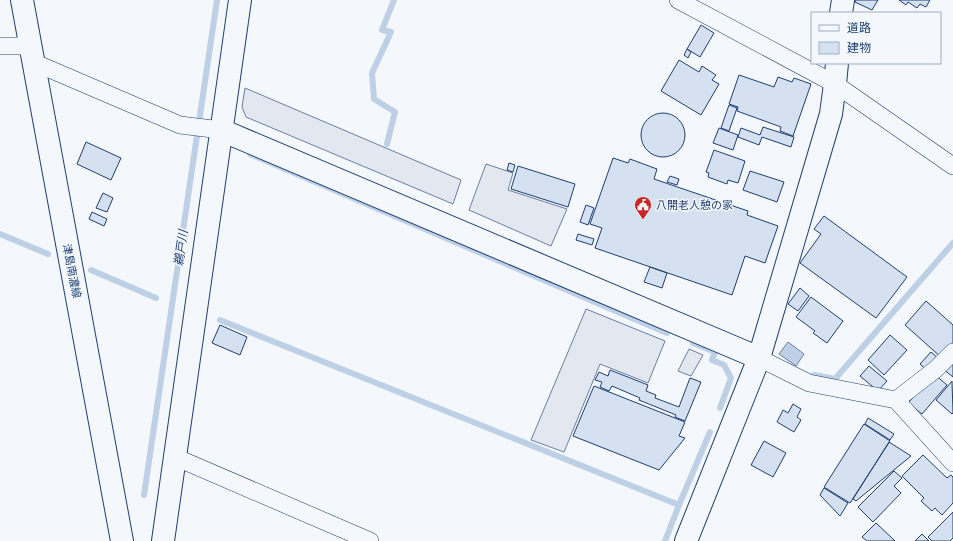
<svg xmlns="http://www.w3.org/2000/svg" width="953" height="541" viewBox="0 0 953 541" font-family="'Golos Text','Noto Sans JP',sans-serif">
<style>
.parking{fill:#e3e8f0;stroke:#687fa3}
.water{fill:#bed0e5;stroke:#687fa3}
.lines{fill:none;stroke-linecap:round;stroke-linejoin:round}
.stream{stroke:#bed0e5;stroke-width:6}
.building{fill:#d5e0f0;stroke:#1d3f73}
.minor-casing{stroke:#1d3f73;stroke-width:18}
.tertiary-casing{stroke:#1d3f73;stroke-width:24}
.primary-casing{stroke:#1d3f73;stroke-width:24}
.minor{stroke:#f4f7fb;stroke-width:17}
.tertiary{stroke:#f4f7fb;stroke-width:22}
.primary{stroke:#f4f7fb;stroke-width:22}
.labels{text-anchor:middle;stroke-width:3;stroke-linejoin:round;paint-order:stroke}
.poi-label{font-size:11px;fill:#1d3f73;stroke:#f4f7fb;text-anchor:start}
.street-label{font-size:11px;fill:#1d3f73;stroke:#f4f7fb}
.water-label{font-size:12px;font-style:italic;fill:#1d3f73;stroke:#f4f7fb}
</style>
<rect width="100%" height="100%" fill="#f4f7fb"/>
<path class="parking" d="M245,88L461,180L453,204L246,117L242,107Z
M486,164L513,173L508,190L567,209L551,246L469,210Z
M586,309L665,341L648,383L600,364L564,452L531,440Z
M689,349L703,355L691,376L678,371Z"/>
<path class="water" d="M788,342L804,354L796,366L779,354Z"/>
<g class="lines">
<path class="stream" d="M387,144L395,112L374,99L372,73L391,32L382,30L394,0
M250,154L667,333
M0,234L48,254
M91,270L156,298
M220,320L679,505
M693,343L715,352L712,360L724,365L731,378L720,408
M814,375L835,379L953,243
M144,495L217,0
M665,541L679,505L710,432"/>
</g>
<path class="building" d="M856,0H878L872,10L855,2Z
M899,0H930L926,7L920,4L917,8L908,2L906,5Z
M701,25L714,33L700,57L687,49Z
M687,49L691,52L688,58L684,55Z
M679,60L699,72L702,66L716,75L712,80L719,84L701,115L661,91Z
M739,75L774,87L778,77L792,82L794,78L811,84L793,136L780,131L781,127L737,111L738,107L729,104Z
M729,105L737,108L729,131L721,128Z
M641 135a22 22 0 1 1 44 0a22 22 0 1 1-44 0Z
M763,127L794,137L791,147L762,137L759,145L738,137L741,128L760,135Z
M719,128L738,135L733,150L713,143Z
M86,142L121,158L111,180L77,164Z
M714,150L745,161L738,183L728,180L727,184L708,177L709,173L706,172Z
M613,158L628,163L630,159L657,169L654,179L748,211L747,215L778,226L765,263L745,256L732,295L595,248L602,228L590,224Z
M509,163L515,165L513,172L507,170Z
M518,166L575,184L568,207L511,189Z
M750,171L784,182L777,202L743,190Z
M670,176L679,179L677,185L667,182Z
M103,193L113,198L107,212L96,208Z
M586,205L594,208L588,225L580,222Z
M92,212L107,219L104,226L89,219Z
M824,216L907,277L876,318L800,263L821,234L814,229Z
M578,234L594,239L592,245L576,240Z
M650,267L667,273L662,288L644,282Z
M800,288L809,296L798,311L788,304Z
M811,297L843,321L827,343L813,333L815,331L796,317Z
M926,301L953,325V346L942,358L905,325Z
M220,325L247,337L240,355L212,343Z
M890,335L907,350L884,375L868,360Z
M931,352L939,359L928,371L920,364Z
M953,359V377L943,369Z
M869,366L887,381L878,391L860,376Z
M610,370L648,385L646,391L656,395L655,398L679,407L690,378L701,382L685,421L675,417L676,415L639,400L640,398L612,386L609,391L600,387L602,382L595,380L599,372L608,376Z
M934,374L947,385L922,414L908,403Z
M952,381L953,413L952,414L936,400Z
M594,386L685,422L679,436L685,438L659,470L573,436Z
M793,404L801,409L797,417L801,420L794,432L777,422L783,410L788,413Z
M868,418L894,434L890,440L865,424Z
M864,424L890,441L850,503L824,487Z
M764,441L786,453L773,477L751,465Z
M889,442L911,456L856,501L853,499Z
M923,455L947,478L951,475L953,477V503L942,515L935,508L932,511L921,501L924,498L902,476Z
M894,471L902,478L894,486L901,493L873,522L858,507Z
M824,488L848,503L840,516L820,495Z
M953,512V538L950,541H932L928,537Z
M876,523L895,541H867L862,537Z
M922,534L929,541H915Z"/>
<g class="lines">
<defs>
<path id="minor" d="M678,0L835,84L953,166
M0,46H30
M33,62L180,125L221,130
M759,358L809,383L896,400L953,463
M896,400L936,369L953,352
M175,457L370,541"/>
<path id="tertiary" d="M841,13L843,0
M221,130L759,358
M163,541L240,0
M686,541L759,358L831,114L835,84L837,63"/>
<path id="primary" d="M22,0L122,541"/>
</defs>
<use href="#minor" class="minor-casing"/>
<use href="#tertiary" class="tertiary-casing"/>
<use href="#primary" class="primary-casing"/>
<use href="#minor" class="minor"/>
<use href="#tertiary" class="tertiary"/>
<use href="#primary" class="primary"/>
</g>
<defs>
<symbol id="civic-pin" viewBox="-11 -11 22 30"><path d="M0 17L-7.5 6A9.5 9.5 0 1 1 7.5 6Z" fill="#c62828" stroke="#f4f7fb"/><path d="M-.6-6.5H3V-4.5H.6V-3L4-1V1h2V6H-6V1h2V-1L-.6-3ZM-1.2 2.5V6h2.4V2.5Z" fill="#fff"/></symbol>
</defs>
<g fill-rule="evenodd">
<use href="#civic-pin" x="633" y="195" width="20" height="27"/>
</g>
<g class="labels">
<g class="poi-label">
<text x="656" y="209">八開老人憩の家</text>
</g>
<g class="street-label">
<text transform="translate(72 271) rotate(79)" y="4">津島南濃線</text>
</g>
<g class="water-label">
<text transform="translate(181 248) rotate(-82)" y="4">鵜戸川</text>
</g>
</g>
<rect x="811" y="12" width="130" height="52" fill="#f4f7fb" stroke="#9eadc5"/>
<rect x="819" y="25" width="20" height="6" fill="#f4f7fb" stroke="#9eadc5"/>
<text x="847" y="32" font-size="12" fill="#1d3f73">道路</text>
<rect x="819" y="42" width="20" height="12" fill="#d5e0f0" stroke="#9eadc5"/>
<text x="847" y="52" font-size="12" fill="#1d3f73">建物</text>
</svg>
